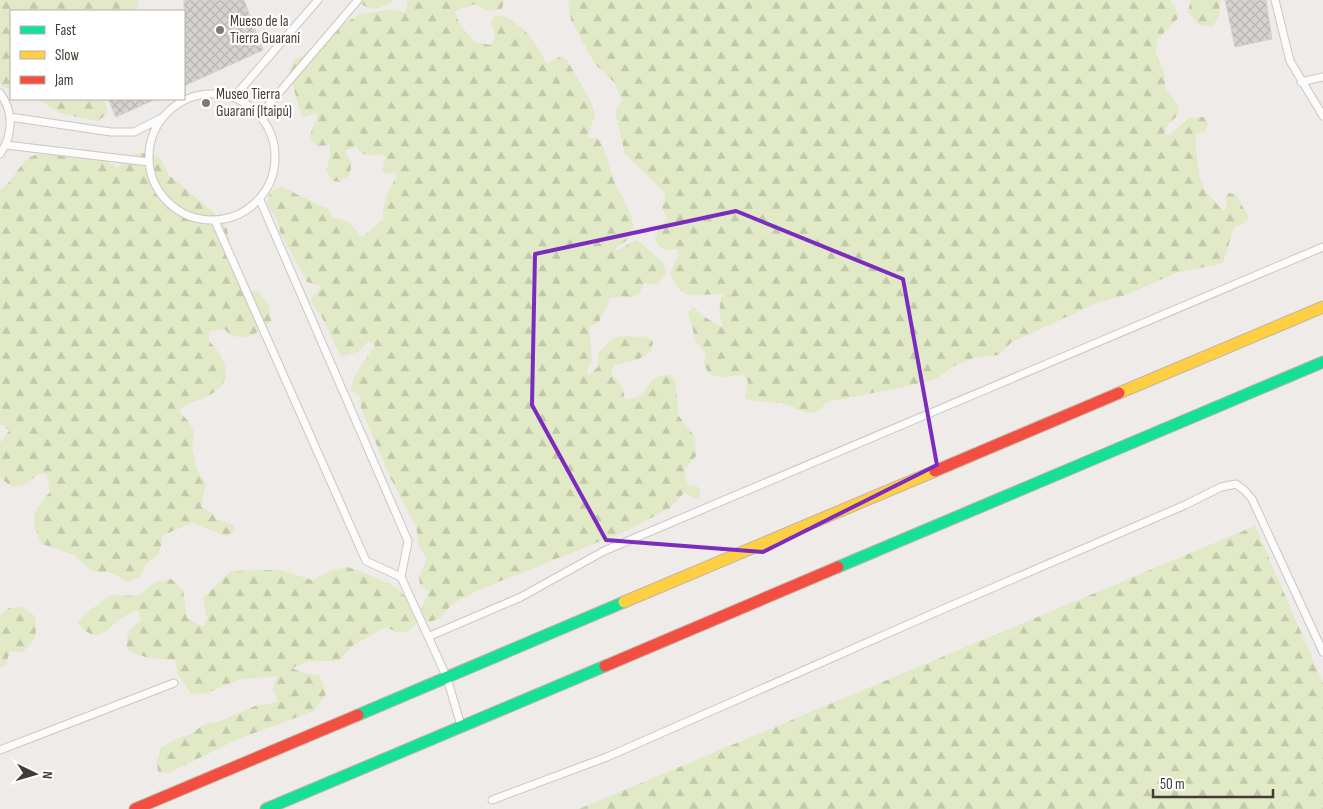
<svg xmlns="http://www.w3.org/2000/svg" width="1323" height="809" viewBox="0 0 1323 809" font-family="'Sofia Sans Condensed',sans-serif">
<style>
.forest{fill:url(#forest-firs)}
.building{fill:url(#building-cross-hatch);stroke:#d6d2cd}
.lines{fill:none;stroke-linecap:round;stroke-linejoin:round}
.lane-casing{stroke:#cbc7c3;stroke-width:9}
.fast-casing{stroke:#c6b3a2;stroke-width:13}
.slow-casing{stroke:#c6b3a2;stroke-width:13}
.jam-casing{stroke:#c6b3a2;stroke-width:13}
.lane{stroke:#fcfcfc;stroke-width:7}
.fast{stroke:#16e098;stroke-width:11}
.slow{stroke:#ffcf43;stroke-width:11}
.jam{stroke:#f24e42;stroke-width:11}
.marked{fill:none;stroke:#7b2cbf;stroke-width:4;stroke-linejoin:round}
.poi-dot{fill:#807973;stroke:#fff;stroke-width:2}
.labels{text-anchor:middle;stroke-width:4.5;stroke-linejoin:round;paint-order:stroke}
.poi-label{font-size:15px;fill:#443b34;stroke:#fff;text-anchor:start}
</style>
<defs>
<pattern id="forest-firs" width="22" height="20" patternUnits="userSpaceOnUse" patternTransform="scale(1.25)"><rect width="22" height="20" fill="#e1e9c6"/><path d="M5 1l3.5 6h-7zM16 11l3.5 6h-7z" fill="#c2c9ab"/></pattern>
<pattern id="building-cross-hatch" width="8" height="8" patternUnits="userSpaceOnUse" patternTransform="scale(1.25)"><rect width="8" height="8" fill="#d6d2cf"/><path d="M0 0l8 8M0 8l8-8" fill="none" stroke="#b9b5b2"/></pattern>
</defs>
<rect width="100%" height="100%" fill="#eeebe8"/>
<path class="forest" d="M0,0H138L139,1L136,11H11V90L0,85Z
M361,0H395C381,8 374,13 360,3Z
M407,0H504L502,9L489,11L475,4L455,11L459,23L474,42L491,45L495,36L491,23L494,17L502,15C526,27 535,41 547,64L561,56L567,60L592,104L595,115L587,138H598C607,150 608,165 613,178C618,194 634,212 633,229C632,240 621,243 615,249L619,250L636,240L640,242L663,263L667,273L657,285L644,283L639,294L629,298L621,296L610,298L599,322L589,327L592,361L587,370L588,376L598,367V353C603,349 608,341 614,338C624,333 636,339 647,336L653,342L651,352L637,360L614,365L611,373L622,386L625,399C656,399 638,375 671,375L676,383L678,415L695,437L696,456L684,470L688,486L696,485L700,490V496L694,499L685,492L670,508L628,530L481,589L452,604L440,618L430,622L423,619L421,609L429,592L420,585L419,578L426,559L419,545L416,526L391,479L361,408L360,397L351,389L354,377L375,345L368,341L360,351L341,357L321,315L310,300L322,286L307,282L280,232L277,219L267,205C268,195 271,190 281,187C297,193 311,203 328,208L333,218C347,218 353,226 361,237C370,233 374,225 383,220C383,204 387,190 397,177L395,172L386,174L382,170L386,157L380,154C369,157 363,156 356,146L345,151L351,163L350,174L340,182L333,181L326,171L330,156V145L316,146L311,141C309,130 316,124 318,113L302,117L289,72L293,61L327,40L341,26L358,15L391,9L404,12L407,8Z
M568,0H1170L1175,7L1178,18L1157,40L1156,54L1165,75V89L1177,104L1179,111L1176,117L1168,124L1164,134L1170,135L1189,118L1203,117L1208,123L1206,131L1196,134C1196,149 1197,178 1205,190C1209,197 1217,202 1223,212L1227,206L1226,197L1229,193L1236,195L1249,218L1243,224L1234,227L1223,263L1176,273L1123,296L1099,302L1012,342L998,355L974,358L952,367L936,379L908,386L827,402C822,407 819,412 811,413C804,413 795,407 788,405C775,401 755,403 745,398L748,382L744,375L718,377L708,373L704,363L706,353L696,342L688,312L694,308L703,316L723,328C719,315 718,307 723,294C694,293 684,305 670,273L679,255L677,249L664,250L657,243L655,234L667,218L662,207L666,194L625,154L615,112L622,100L615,83L595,64L571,20Z
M1191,0H1220L1219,16L1212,27L1199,25L1188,12Z
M37,99H105L107,114L98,121L60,113Z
M89,149L117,168C133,152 138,149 160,158L169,175L214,213L227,229L239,282L248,290L259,292L269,305L271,321C256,335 241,345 224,329L209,332V341C228,360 236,383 206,397C196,402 187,402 179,411L189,422L194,432L192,448L197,470L206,484L201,507L211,512L216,519L234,525L233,533L226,536L192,523L163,535L159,554L146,564L140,577L129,582L109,572H94L74,555L42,544C29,518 32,513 50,492L47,474L40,473L26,484L13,487L4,481L0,475V443L9,431L4,425H0V190C13,182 17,167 29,158C38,151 57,156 68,157L76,151Z
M1255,526L1323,683V809H579Z
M347,567C361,571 383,580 395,587C401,592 410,602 419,608L418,622L407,632H396L386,627L352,646L339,661H310L292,668L303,673L320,676L326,694L314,711L236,740L171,772L158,773L157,762L161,748L176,739L191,734L203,725L220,721L255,706L278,702L273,689L278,676L240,679L207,693L191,694L178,674L176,660L148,658L127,650C126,636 128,628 141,621L137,610C131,613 124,616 119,620C103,634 94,644 78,622L85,614L111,595L138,596L155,582L171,579L183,590L187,618L203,627L207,619L203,598L231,571L280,570L312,580L330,571Z
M22,607L35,616C37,634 37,641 22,652L10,651L6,665L0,668V616L8,608Z"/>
<path class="building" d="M184,0H244L263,50L184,86Z
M1225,0H1266L1272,39L1235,47Z
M108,99H156L116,117Z"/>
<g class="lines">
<defs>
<path id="lane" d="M1275,0L1290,61L1323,116
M1301,82L1323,77
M0,93C14,112 13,135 0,154
M149 157a63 63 0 1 1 126 0a63 63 0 1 1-126 0Z
M234,97L318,0
M260,115L358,0
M10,117L111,132H134L162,118
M6,145L149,162
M260,200L408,541L401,577L447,678L460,722
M215,221L366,561L401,577
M430,636L521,597L604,551L1323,247
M0,750L174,683
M492,800L607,757L934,613L1185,505L1221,487L1236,484L1244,490L1252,499L1323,652"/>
<path id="fast" d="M838,567L1323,362
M358,715L624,602
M266,809L605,666"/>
<path id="slow" d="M1119,393L1323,307
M624,602L935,471"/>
<path id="jam" d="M935,471L1119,393
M605,666L838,567
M135,809L358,715"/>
</defs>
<use href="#lane" class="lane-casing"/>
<use href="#fast" class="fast-casing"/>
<use href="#slow" class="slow-casing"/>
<use href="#jam" class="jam-casing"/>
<use href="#lane" class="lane"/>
<use href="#fast" class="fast"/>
<use href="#slow" class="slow"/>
<use href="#jam" class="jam"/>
</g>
<path class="marked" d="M736,211L903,279L937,465L763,552L606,540L532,405L535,254Z"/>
<g class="poi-dot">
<circle cx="220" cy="30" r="5"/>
<circle cx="206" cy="103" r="5"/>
</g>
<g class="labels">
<g class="poi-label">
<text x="230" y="26">Mueso de la<tspan x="230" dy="17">Tierra Guaraní</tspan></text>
<text x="216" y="99">Museo Tierra<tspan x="216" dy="17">Guaraní (Itaipú)</tspan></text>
</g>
</g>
<rect x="10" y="10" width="175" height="90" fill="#ffffff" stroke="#b4b1ae"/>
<rect x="20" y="26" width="25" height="8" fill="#16e098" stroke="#b4b1ae"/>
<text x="55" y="35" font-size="15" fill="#443b34">Fast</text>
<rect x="20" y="51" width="25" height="8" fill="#ffcf43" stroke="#b4b1ae"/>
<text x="55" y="60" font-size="15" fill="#443b34">Slow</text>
<rect x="20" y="76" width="25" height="8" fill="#f24e42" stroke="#b4b1ae"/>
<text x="55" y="85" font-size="15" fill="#443b34">Jam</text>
<g transform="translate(35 774) rotate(95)" stroke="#ffffff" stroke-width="4" paint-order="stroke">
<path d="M0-4L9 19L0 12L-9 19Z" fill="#443b34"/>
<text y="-8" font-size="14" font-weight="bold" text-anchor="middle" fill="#443b34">N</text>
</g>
<path d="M1153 789v8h120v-8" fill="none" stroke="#443b34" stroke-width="2.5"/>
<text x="1160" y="789" font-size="15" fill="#443b34" stroke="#ffffff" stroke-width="4" paint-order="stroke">50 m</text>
</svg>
